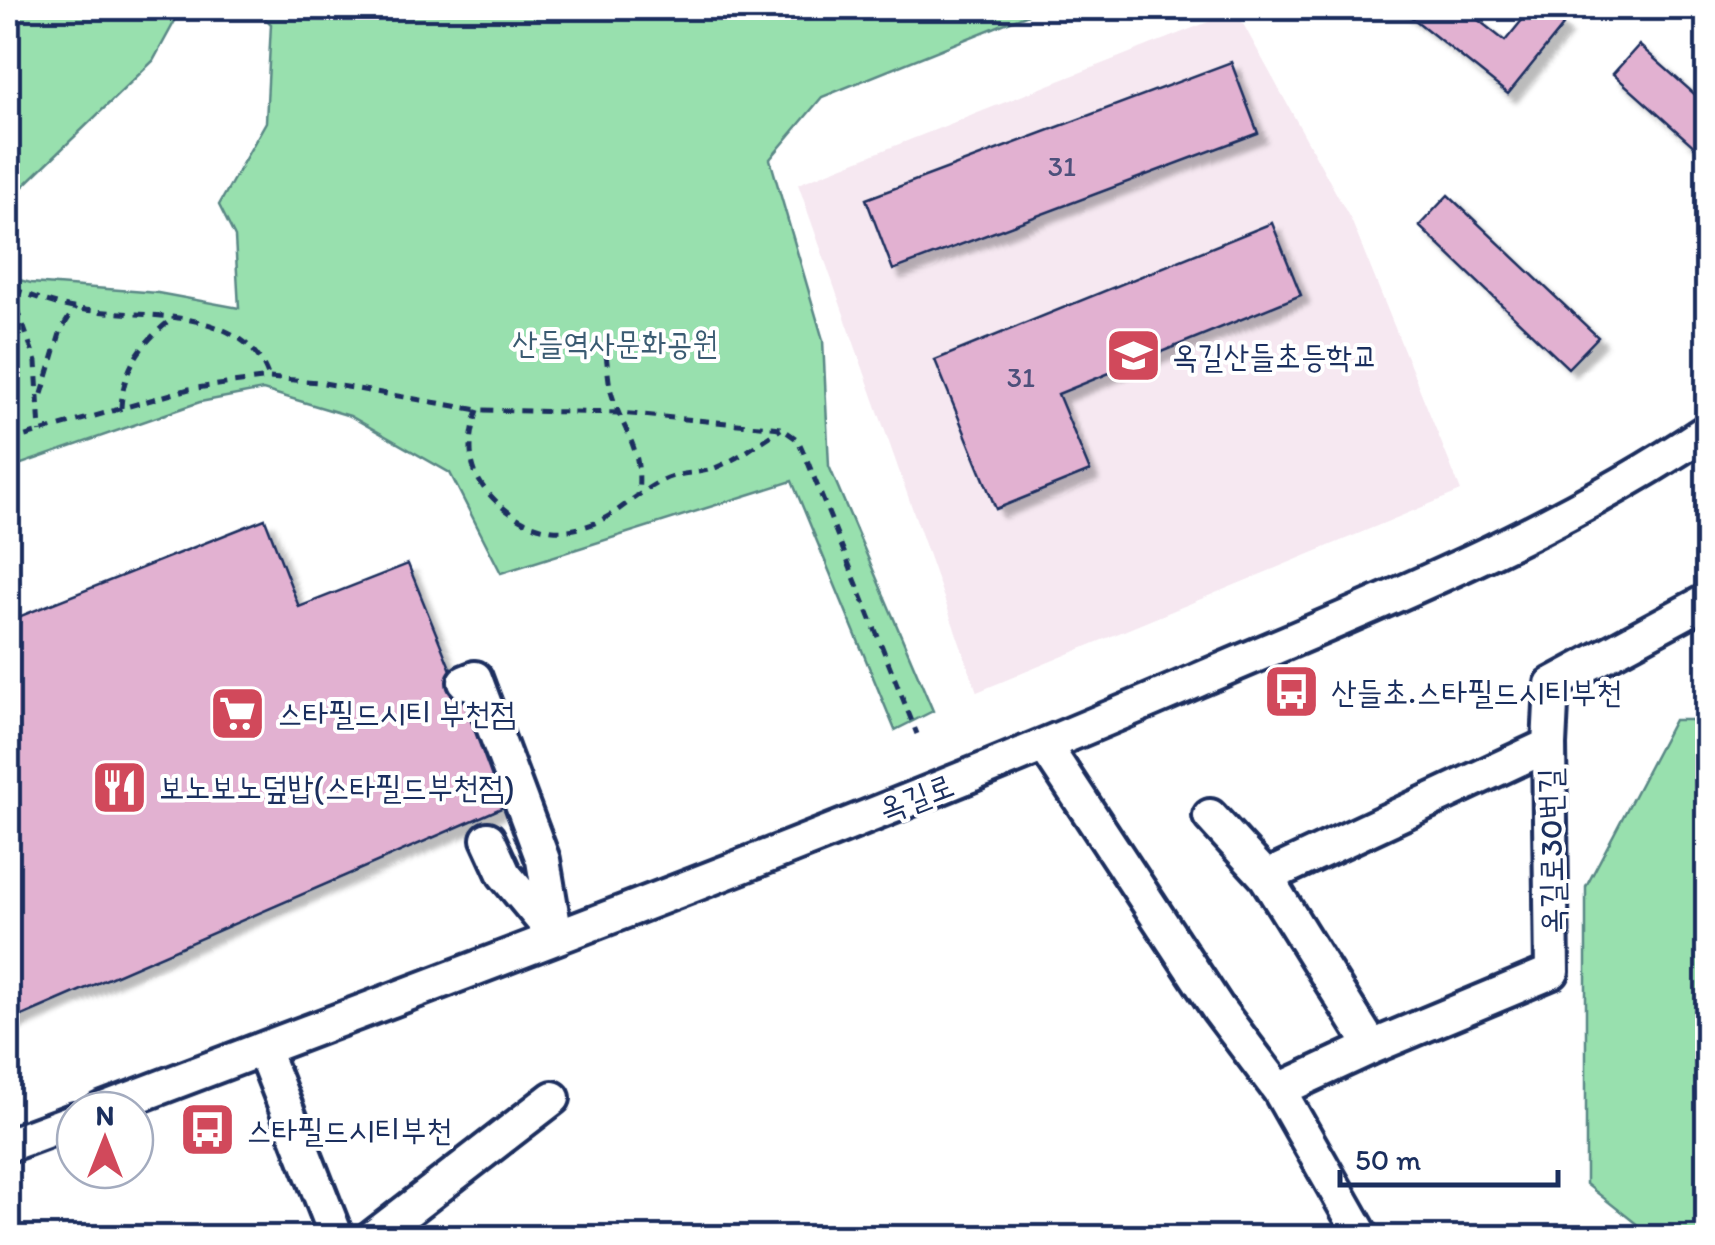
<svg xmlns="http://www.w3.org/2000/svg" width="1715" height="1245" viewBox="0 0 1715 1245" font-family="Itim,'Poor Story',sans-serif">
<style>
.built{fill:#f6e8f1}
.green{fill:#98e0ae;stroke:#5a8886;stroke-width:2.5}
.building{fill:#e2b1d1;stroke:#1b2f5e;stroke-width:2.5;filter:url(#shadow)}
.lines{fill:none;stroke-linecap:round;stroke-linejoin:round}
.minor-casing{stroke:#1b2f5e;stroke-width:40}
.path{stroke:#1b2f5e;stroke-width:5;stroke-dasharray:10 8;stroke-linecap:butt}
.minor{stroke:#fff;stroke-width:32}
.labels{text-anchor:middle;stroke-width:8;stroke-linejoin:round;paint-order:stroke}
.number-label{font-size:28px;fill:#4d507b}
.park-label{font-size:32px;fill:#3a5b72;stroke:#fff}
.poi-label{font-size:32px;fill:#1b2f5e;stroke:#fff;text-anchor:start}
.street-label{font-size:32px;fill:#1b2f5e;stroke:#fff}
</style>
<defs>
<filter id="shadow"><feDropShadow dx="8" dy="8" stdDeviation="2.5" flood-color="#0004"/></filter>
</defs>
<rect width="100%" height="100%" fill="#fff"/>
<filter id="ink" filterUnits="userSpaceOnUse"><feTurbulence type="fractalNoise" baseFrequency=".01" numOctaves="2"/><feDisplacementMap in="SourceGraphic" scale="20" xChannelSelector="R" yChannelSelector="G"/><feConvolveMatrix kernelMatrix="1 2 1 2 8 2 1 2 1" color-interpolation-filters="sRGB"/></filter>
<g filter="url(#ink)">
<path class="built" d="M1236,11L1352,222L1461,491L977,692L798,184Z"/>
<path class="green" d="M8,8H182L153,61L8,201Z
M255,8H1043L822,97L770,159L823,340L829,466L933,711L895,730L792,481L501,573L450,473L350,416L263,390L200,402L13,467L8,450V277L31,283L158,293L239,308L235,237L219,205L266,122L271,24Z
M1674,720H1707V1237H1653L1586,1184V887Z"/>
<path class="building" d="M1400,8H1463L1505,41L1532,8H1540L1563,26L1508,94Z
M1639,45L1708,106V159L1613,74Z
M1231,62L1258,133L893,270L866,199Z
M1448,195L1598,337L1568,368L1419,226Z
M1272,223L1301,295L1058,394L1090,471L996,509L935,360Z
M265,519L299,607L408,564L506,806L8,1022V621Z"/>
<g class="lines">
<defs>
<path id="minor" d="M465,682L475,678L543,860L556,937
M1045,746L1218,1009L1279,1090L1363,1238
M1210,816L1266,877L1372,1047
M488,839L504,874L554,934
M1266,877L1549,745
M263,1049L337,1238
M1279,1090L1372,1047L1552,972L1549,745L1552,684L1708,600
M101,1110C467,971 836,836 1196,681C1371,606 1549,537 1708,430
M8,1145L75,1120
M372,1238L553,1098"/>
</defs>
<use href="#minor" class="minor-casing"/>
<path class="path" d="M8,255L19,313L36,362L40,432
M13,289C33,296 52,304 73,308C135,320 244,302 269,378
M606,355C608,368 608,382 612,395C625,436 643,447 638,495
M42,394L61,330L75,308
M121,408C123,368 141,343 172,319
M478,410C468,441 466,470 490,495C525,533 567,542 612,514C629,503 644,489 663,480C679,472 699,474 715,468C738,459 760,442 781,429
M8,441L189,389L269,378L318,382L478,410L620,413L781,428L798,440L807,460L917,734"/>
<use href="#minor" class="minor"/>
</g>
</g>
<defs>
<symbol id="school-square" viewBox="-11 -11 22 22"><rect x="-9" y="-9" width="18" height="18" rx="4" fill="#d1495b" stroke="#fff"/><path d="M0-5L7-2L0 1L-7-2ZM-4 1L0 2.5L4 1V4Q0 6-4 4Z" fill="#fff"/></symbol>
<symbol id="bus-square" viewBox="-11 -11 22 22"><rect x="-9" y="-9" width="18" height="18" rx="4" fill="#d1495b" stroke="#fff"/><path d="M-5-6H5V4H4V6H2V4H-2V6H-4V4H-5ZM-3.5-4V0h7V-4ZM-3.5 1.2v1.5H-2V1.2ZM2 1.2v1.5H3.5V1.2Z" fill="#fff"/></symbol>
<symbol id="supermarket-square" viewBox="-11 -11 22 22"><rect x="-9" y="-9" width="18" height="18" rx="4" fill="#d1495b" stroke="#fff"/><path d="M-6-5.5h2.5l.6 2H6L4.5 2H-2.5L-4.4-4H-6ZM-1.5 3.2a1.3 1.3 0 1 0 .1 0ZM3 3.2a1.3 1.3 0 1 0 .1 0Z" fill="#fff"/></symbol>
<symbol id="restaurant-square" viewBox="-11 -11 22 22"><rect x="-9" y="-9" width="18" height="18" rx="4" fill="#d1495b" stroke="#fff"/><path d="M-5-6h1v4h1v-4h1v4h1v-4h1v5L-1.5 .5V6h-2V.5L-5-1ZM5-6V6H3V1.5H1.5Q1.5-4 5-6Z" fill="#fff"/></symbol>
</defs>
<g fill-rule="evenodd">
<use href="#school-square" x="1102" y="324" width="63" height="63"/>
<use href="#bus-square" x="1260" y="660" width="63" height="63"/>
<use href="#supermarket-square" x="206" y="682" width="63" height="63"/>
<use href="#restaurant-square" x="88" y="756" width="63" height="63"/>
<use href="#bus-square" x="176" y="1098" width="63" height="63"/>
</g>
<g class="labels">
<g class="number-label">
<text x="1062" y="176">31</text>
<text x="1021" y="387">31</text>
</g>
<g class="park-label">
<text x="615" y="354">산들역사문화공원</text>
</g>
<g class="poi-label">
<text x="1172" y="367">옥길산들초등학교</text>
<text x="1331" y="703">산들초.스타필드시티부천</text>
<text x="277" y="724">스타필드시티 부천점</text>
<text x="159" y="798">보노보노덮밥(스타필드부천점)</text>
<text x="246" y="1141">스타필드시티부천</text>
</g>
<g class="street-label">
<text transform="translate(916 797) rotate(-21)" y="11">옥길로</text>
<text transform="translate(1551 851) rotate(-91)" y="11">옥길로30번길</text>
</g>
</g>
<rect width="1715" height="1245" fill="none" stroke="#fff" stroke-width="40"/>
<rect x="20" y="20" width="1675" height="1205" fill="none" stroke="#1b2f5e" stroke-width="4" filter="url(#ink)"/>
<g transform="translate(105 1140)"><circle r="48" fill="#ffffff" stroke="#a4acbf" stroke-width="2.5"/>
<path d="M0-8L18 38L0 25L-18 38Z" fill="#d1495b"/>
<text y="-15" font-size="28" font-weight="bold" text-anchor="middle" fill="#1b2f5e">N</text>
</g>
<path d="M1340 1170v15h218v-15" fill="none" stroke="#1b2f5e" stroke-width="5"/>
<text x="1355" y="1170" font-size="30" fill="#1b2f5e" stroke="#ffffff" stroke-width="8" paint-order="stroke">50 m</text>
</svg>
